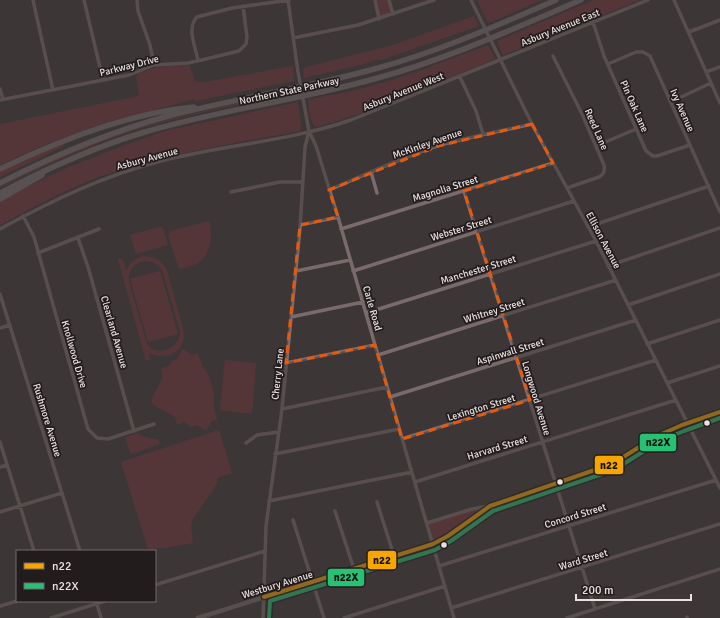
<svg xmlns="http://www.w3.org/2000/svg" width="720" height="618" viewBox="0 0 720 618" font-family="Signika,sans-serif">
<style>
.green{fill:#72373c;fill-rule:evenodd}
.lines{fill:none;stroke-linecap:round;stroke-linejoin:round}
.minor{stroke:#7b6a6c;stroke-width:3.5}
.major{stroke:#796b6c;stroke-width:4.5}
.highway{stroke:#7d7272;stroke-width:5.5}
.bus-1-casing{stroke:#221c1c;stroke-width:7}
.bus-2-casing{stroke:#221c1c;stroke-width:7}
.bus-1{stroke:#f7a600;stroke-width:4}
.bus-2{stroke:#26c172;stroke-width:4}
.marked{fill:none;stroke:#e8590c;stroke-width:3;stroke-dasharray:8 5;stroke-linejoin:round}
.bus-dot{fill:#eae1e1;stroke:#221c1c;stroke-width:1.5}
.labels{text-anchor:middle;stroke-width:3.5;stroke-linejoin:round;paint-order:stroke}
.street-label{font-size:10px;fill:#eae1e1;stroke:#221c1c}
.line-badge{stroke:#221c1c;stroke-width:1.5}
.pale-badge-label{font-size:11px;text-anchor:middle;font-weight:bold;fill:#111}
</style>
<rect width="100%" height="100%" fill="#3c3636"/>
<path class="green" d="M375,0H389L393,14L379,19Z
M477,0H542L488,23Z
M594,0H640L504,55L502,54L497,41Z
M474,16L479,26L381,60L379,59L364,64L304,78L303,68L393,45Z
M488,45L495,59C436,83 377,111 316,127C309,122 309,108 308,100C324,96 340,94 356,90C401,79 445,61 488,45Z
M189,65L195,81L205,82L293,66L294,81L195,101L194,99C187,102 180,102 173,105C159,109 142,113 126,117C83,129 41,145 0,165V124L139,96L136,76H138V74L157,67Z
M296,91V93C251,102 205,111 160,123C104,138 51,162 0,188V187C37,168 74,150 114,136C173,116 235,104 296,91Z
M298,102L301,126L300,131C230,144 160,155 93,179C60,192 30,209 0,225V201L31,185L69,167L125,145L165,131Z
M63,144L64,146L0,177V172L31,157Z
M209,221C214,238 210,260 191,266C187,268 183,268 179,269L168,235L170,231Z
M162,226L168,245L136,254L130,235Z
M140,257C154,255 164,261 168,274L184,333C184,353 166,361 149,353L150,360L146,361L118,259L122,258L126,270L132,262ZM146,261L155,263L162,270L180,331C181,349 157,358 147,344L129,282C128,270 134,262 146,261Z
M160,271L178,334L148,342L130,279Z
M183,349L192,355L198,353L202,365L208,374L212,385L214,397V407L217,420L212,421L206,431L196,425L192,427L184,422L177,425L175,417L153,405L151,400L163,377L161,369L169,366L172,361L177,359Z
M225,360L256,363L252,414L220,410Z
M219,430L232,473L217,478V484L192,520L191,526L193,543L165,548L148,549L121,462Z
M137,433L148,438L156,439L159,440L160,444L131,454L126,440V437Z
M486,508L439,540L433,543L429,524L472,510Z"/>
<g class="lines">
<path class="minor" d="M33,0L53,90
M84,0L103,80
M137,0L138,11L150,45L154,65
M288,0L298,72L309,131L316,146L338,217L454,618
M375,0L379,19
M389,0L393,14
M471,0L532,124L596,241L720,488
M674,0L720,103
M593,22L604,56L646,151L653,156H657L690,145
M689,32L720,20
M293,38L358,25L434,0
M553,56L582,114L604,165C605,171 604,174 599,177L567,188
M198,61C196,48 186,28 197,17L232,8L289,0
M608,64L636,52H643L650,56L720,212
M706,72L720,67
M460,77L476,111L483,134
M0,89L3,99
M0,100L129,75L154,65L188,63L206,59L239,51L246,44L247,37L243,6
M670,101L681,97L711,83
M596,146L636,129
M371,172L377,193
M329,190C365,175 400,158 437,146C468,137 501,131 532,124
M464,191L595,609
M231,192L280,182H303
M23,216L34,237L88,429L97,438L108,439L154,424
M300,225L338,217
M588,227L709,186
M0,229C53,200 103,176 161,161C224,145 290,141 351,120L648,0
M341,229L553,163
M78,238L88,267L134,431
M38,253L99,229
M608,266L720,228
M296,271L350,260
M353,271L574,201
M0,294L80,551
M628,305L720,274
M366,313L596,241
M291,317L363,302
M0,328L10,325
M647,344L720,320
M378,355L616,280
M286,363L375,345
M667,383L720,366
M390,397L636,320
M282,409L387,387
M402,439L656,360
M0,442L34,551
M246,443L257,435L278,432
M275,454L399,429
M0,467L7,465
M415,482L676,400
M269,501L412,472
M377,502L394,556
M335,511L354,569
M0,512L62,493
M293,520L324,618
M427,523L472,509L489,506
M439,566L716,480
M155,585L265,551
M96,601L101,618
M0,606L17,601
M451,608L720,524
M687,617V618
M51,618L105,601
M263,618L266,526L282,409L300,228L305,147L309,131
M344,618L445,586
M567,618L720,569"/>
<path class="major" d="M198,618L433,544L448,536L490,506L588,473L612,464L657,436L682,425L720,412"/>
<path class="highway" d="M0,169C58,141 129,113 194,107
M0,183C55,155 112,131 172,115C240,98 310,87 378,68C440,51 498,25 556,0
M0,193C46,169 94,147 145,132C220,110 298,100 374,79C445,60 513,29 581,0
M0,199L42,175"/>
<defs>
<path id="bus-1" d="M264,597L433,544L448,536L490,506L612,464L657,436L682,425L720,412"/>
<path id="bus-2" d="M269,618L270,601L435,550L451,541L493,511L614,470L660,441L684,431L720,418"/>
</defs>
<use href="#bus-1" class="bus-1-casing"/>
<use href="#bus-2" class="bus-2-casing"/>
<use href="#bus-1" class="bus-1"/>
<use href="#bus-2" class="bus-2"/>
</g>
<path d="M0 0H720V618H0ZM532,124L553,163L464,191L530,400L402,439L375,345L286,363L300,225L338,217L329,190L438,146Z" fill="#3c3636" fill-opacity=".55" fill-rule="evenodd"/>
<path class="marked" d="M532,124L553,163L464,191L530,400L402,439L375,345L286,363L300,225L338,217L329,190L438,146Z"/>
<g class="bus-dot">
<circle cx="707" cy="423" r="3.5"/>
<circle cx="560" cy="482" r="3.5"/>
<circle cx="444" cy="545" r="3.5"/>
</g>
<g class="labels">
<g class="street-label">
<text transform="translate(560 27) rotate(-22)" y="4">Asbury Avenue East</text>
<text transform="translate(129 65) rotate(-14)" y="4">Parkway Drive</text>
<text transform="translate(289 90) rotate(-12)" y="4">Northern State Parkway</text>
<text transform="translate(403 91) rotate(-22)" y="4">Asbury Avenue West</text>
<text transform="translate(635 106) rotate(66)" y="4">Pin Oak Lane</text>
<text transform="translate(683 110) rotate(66)" y="4">Ivy Avenue</text>
<text transform="translate(597 129) rotate(66)" y="4">Reed Lane</text>
<text transform="translate(427 143) rotate(-19)" y="4">McKinley Avenue</text>
<text transform="translate(147 158) rotate(-15)" y="4">Asbury Avenue</text>
<text transform="translate(445 188) rotate(-17)" y="4">Magnolia Street</text>
<text transform="translate(461 228) rotate(-17)" y="4">Webster Street</text>
<text transform="translate(604 240) rotate(62)" y="4">Ellison Avenue</text>
<text transform="translate(478 269) rotate(-17)" y="4">Manchester Street</text>
<text transform="translate(373 308) rotate(74)" y="4">Carle Road</text>
<text transform="translate(494 310) rotate(-17)" y="4">Whitney Street</text>
<text transform="translate(115 332) rotate(74)" y="4">Clearland Avenue</text>
<text transform="translate(510 351) rotate(-17)" y="4">Aspinwall Street</text>
<text transform="translate(75 354) rotate(74)" y="4">Knollwood Drive</text>
<text transform="translate(277 374) rotate(-84)" y="4">Cherry Lane</text>
<text transform="translate(537 398) rotate(73)" y="4">Longwood Avenue</text>
<text transform="translate(481 407) rotate(-17)" y="4">Lexington Street</text>
<text transform="translate(48 420) rotate(73)" y="4">Rushmore Avenue</text>
<text transform="translate(497 447) rotate(-17)" y="4">Harvard Street</text>
<text transform="translate(575 515) rotate(-17)" y="4">Concord Street</text>
<text transform="translate(583 559) rotate(-17)" y="4">Ward Street</text>
<text transform="translate(277 584) rotate(-17)" y="4">Westbury Avenue</text>
</g>
</g>
<g class="line-badge">
<rect x="639" y="433" width="38" height="19" rx="4" fill="#26c172"/>
<rect x="594" y="455" width="30" height="20" rx="4" fill="#f7a600"/>
<rect x="367" y="550" width="30" height="20" rx="4" fill="#f7a600"/>
<rect x="327" y="568" width="38" height="19" rx="4" fill="#26c172"/>
</g>
<g class="pale-badge-label">
<text x="658" y="446">n22X</text>
<text x="609" y="469">n22</text>
<text x="382" y="564">n22</text>
<text x="346" y="581">n22X</text>
</g>
<rect x="16" y="550" width="140" height="52" fill="#221c1c" stroke="#726b6b"/>
<rect x="24" y="563" width="20" height="6" fill="#f7a600" stroke="#726b6b"/>
<text x="52" y="570" font-size="12" fill="#eae1e1">n22</text>
<rect x="24" y="583" width="20" height="6" fill="#26c172" stroke="#726b6b"/>
<text x="52" y="590" font-size="12" fill="#eae1e1">n22X</text>
<path d="M576 594v6h115v-6" fill="none" stroke="#eae1e1" stroke-width="2"/>
<text x="582" y="594" font-size="12" fill="#eae1e1" stroke="#221c1c" stroke-width="3" paint-order="stroke">200 m</text>
</svg>
